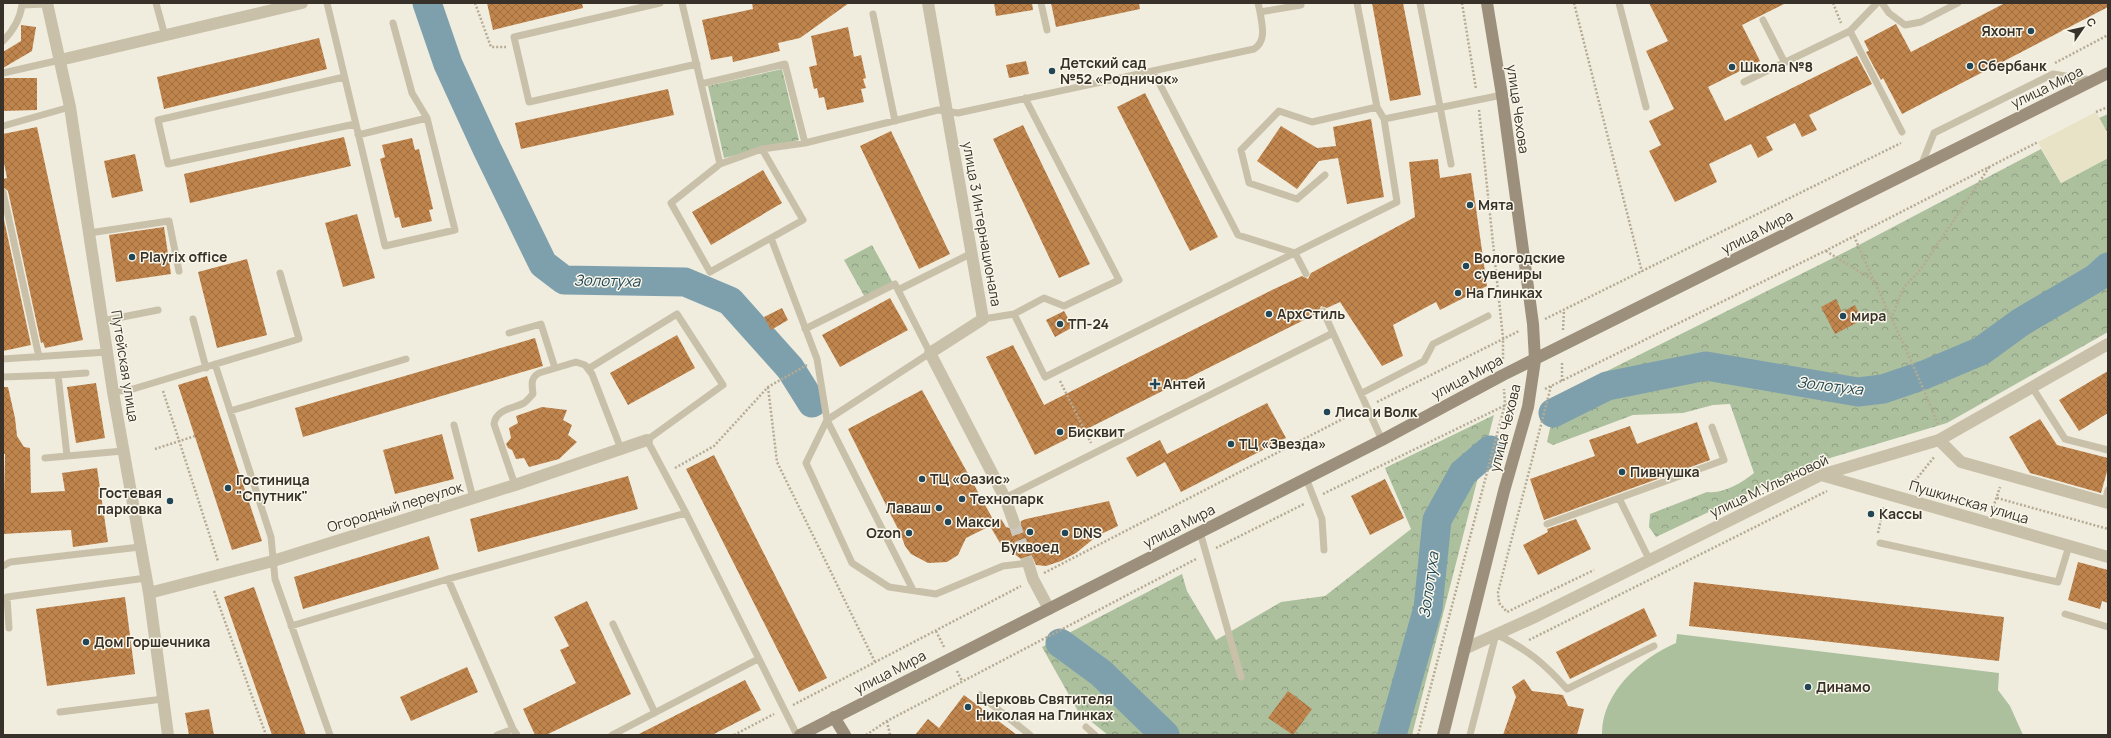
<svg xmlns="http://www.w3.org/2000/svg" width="2111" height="738" viewBox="0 0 2111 738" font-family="Manrope,sans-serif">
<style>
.grass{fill:#acc09e}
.forest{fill:url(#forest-crowns)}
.plaza{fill:#e8e2c6}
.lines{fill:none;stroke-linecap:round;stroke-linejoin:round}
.river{stroke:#7ea0ad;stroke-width:29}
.building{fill:url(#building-cross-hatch)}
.street-tunnel{stroke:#ccc7ba;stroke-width:12;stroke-dasharray:12 6;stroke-linecap:butt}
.path{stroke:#b5aa94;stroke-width:2.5;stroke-dasharray:2 2;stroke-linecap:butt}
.lane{stroke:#c9c0aa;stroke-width:7}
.street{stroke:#c9c0aa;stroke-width:12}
.secondary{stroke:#9c907c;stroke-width:12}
.poi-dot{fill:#214656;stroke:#f9f6ea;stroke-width:1.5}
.labels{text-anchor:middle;stroke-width:3;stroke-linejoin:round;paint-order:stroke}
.poi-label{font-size:14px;font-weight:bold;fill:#373129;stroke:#f9f6ea;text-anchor:start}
.street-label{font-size:14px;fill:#373129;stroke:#f9f6ea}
.water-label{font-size:15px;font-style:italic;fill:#214656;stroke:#f9f6ea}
</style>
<defs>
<pattern id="forest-crowns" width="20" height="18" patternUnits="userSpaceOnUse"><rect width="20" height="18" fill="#acc09e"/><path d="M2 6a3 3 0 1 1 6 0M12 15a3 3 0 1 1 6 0" fill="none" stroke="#8d9d81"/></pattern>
<pattern id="building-cross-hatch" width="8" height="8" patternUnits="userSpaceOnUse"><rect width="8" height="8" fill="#c0854d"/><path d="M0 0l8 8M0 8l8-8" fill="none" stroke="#9d6d40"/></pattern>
</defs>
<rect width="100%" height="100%" fill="#f1edde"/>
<path class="grass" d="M1677,634L1999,673L1998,690L2010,706L2023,735H1602C1601,693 1641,658 1676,643Z"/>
<path class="forest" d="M782,69L799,140L724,158L708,86Z
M2108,114V134L2099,118Z
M2041,149L2061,183L2108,158V332L1947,423L1810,464L1656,537L1649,527L1650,514L1707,492C1724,494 1741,483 1754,473L1730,404L1713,405L1683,413L1633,415L1553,445L1547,442L1556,401L1589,380L1857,246Z
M872,245L894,285L867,301L844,260Z
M1494,415L1412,735H1108L1078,711L1042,647L1182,574L1187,591L1216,640L1281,602L1325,596L1411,529L1385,468Z"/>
<path class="plaza" d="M2096,112L2108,134V158L2061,183L2038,142Z"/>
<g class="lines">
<path class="river" d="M427,3L448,64L487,149L543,264L564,280L685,282L730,301L790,368L812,403
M1553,413L1607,386L1706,366L1858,392L1883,389L1924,375L1981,351L2021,322L2096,278L2108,267
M1060,643L1101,673L1165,735
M1392,735L1428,608L1437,520L1463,473L1490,450"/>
</g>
<path class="building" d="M487,3H582L583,8L493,30Z
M752,3H849L800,38L778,43L780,51L733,62L732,56L711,60L702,20L753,9Z
M994,3H1032L1033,10L996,16Z
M1051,3H1139L1140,9L1056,27Z
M1372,3H1403L1421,95L1390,101Z
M1649,3H1786L1742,25L1760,61L1708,87L1725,121L1857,56L1872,84L1809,115L1817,130L1802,137L1795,123L1766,137L1773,150L1758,158L1751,144L1709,164L1717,182L1675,202L1649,151L1661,145L1649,121L1674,109L1646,51L1668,41Z
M2005,3H2108V7L1902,114L1883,78L1881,80L1866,52L1869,51L1864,41L1896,24L1911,52Z
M21,25L36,27L32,51L3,68V52L21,41Z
M848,27L854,57L861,55L866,78L863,79L866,88L861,89L864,102L827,110L824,97L819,98L817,88L814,89L809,67L817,65L811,36Z
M319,38L327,69L164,109L157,77Z
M1026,61L1029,74L1009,78L1006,65Z
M3,78H37V110L3,111Z
M668,89L674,115L521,149L515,123Z
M1145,93L1218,237L1190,251L1117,107Z
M1371,119L1384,197L1347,204L1338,158L1319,161L1297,189L1257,161L1281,126L1317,148L1336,146L1333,127Z
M1023,125L1090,264L1059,278L993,139Z
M37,127L83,340L45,348L43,342L41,343L8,191L3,187V179L7,178L3,158V134Z
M891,131L950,254L919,269L860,146Z
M344,137L351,166L190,203L184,174Z
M412,138L415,150L419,149L433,209L429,210L432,221L402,228L399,217L395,218L380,159L385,157L382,145Z
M135,154L143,191L112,198L104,161Z
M1438,159L1440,178L1471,173L1487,286L1440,310L1436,302L1393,325L1403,356L1382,366L1340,302L1327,308L1321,306L1318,313L1035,455L986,357L1013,345L1044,405L1272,290L1302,276L1308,279L1311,273L1415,217L1409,162Z
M763,170L782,203L711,245L692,212Z
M357,214L375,278L343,287L325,223Z
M3,215L31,345L3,351Z
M164,227L171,274L116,282L109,235Z
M247,259L267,335L217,348L198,272Z
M890,298L908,330L840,367L822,335Z
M1836,299L1842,312L1855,305L1862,320L1835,334L1821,307Z
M782,308L788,320L771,330L764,317Z
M1064,311L1073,327L1055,337L1046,320Z
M677,335L695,368L628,405L610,373Z
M535,338L543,366L303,437L295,408Z
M2108,371V413L2079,431L2059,400Z
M207,376L262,541L232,550L178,385Z
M96,383L105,438L76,443L67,387Z
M3,387H8L15,418L17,436L24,447L30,448L31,493L65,491L62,473L97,468L108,542L73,547L71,530L3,534L5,454H3Z
M922,390L995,523L1001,519L1006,527L1016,530L1020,528L1021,521L1026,519L1109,501L1118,526L1097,536L1076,553L1061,561L1046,566L1036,565L1033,558L1030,556L1021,559L1000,543L990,526L966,538L958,555L947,562L928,563L911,554L905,546L901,535L848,429Z
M1267,403L1286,438L1181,492L1165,462L1137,477L1126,458L1160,440L1167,454Z
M542,407L567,410L563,420L572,425L568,435L577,442L559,459L529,467L524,458L516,459L512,450L508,448L506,444L511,438L509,428L518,423L516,416Z
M2040,419L2057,445L2108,458V468L2101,493L2030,473L2009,437Z
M1697,422L1710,460L1544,520L1530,479L1595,456L1589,440L1630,426L1637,444Z
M442,434L454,479L395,494L383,450Z
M714,455L827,678L799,692L686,469Z
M628,476L638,509L478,552L470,519Z
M1385,479L1404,518L1370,535L1351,496Z
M1576,519L1591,549L1538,575L1523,545L1548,532L1547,529Z
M429,536L439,569L303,609L294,577Z
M2078,562L2108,570V603L2102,601L2100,609L2068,600Z
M1694,582L2004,617L1999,661L1689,626Z
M254,587L306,735H272L224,597Z
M125,597L135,674L47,686L36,609Z
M587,601L631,694L546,735H535L523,709L576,683L560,650L569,646L554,617Z
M1644,608L1657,636L1570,679L1556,652Z
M467,667L478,692L411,721L400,697Z
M1524,679L1532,691L1563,695L1568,706L1584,709L1577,735H1503L1516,697L1512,687Z
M745,680L761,710L712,735H637Z
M1288,691L1312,709L1293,735L1268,718Z
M964,695L1017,735H915L928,719L939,728Z
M209,709L214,735H189L185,713Z"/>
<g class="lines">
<path class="street-tunnel" d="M1014,523L1028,563"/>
<path class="path" d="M475,3L491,47H506
M1462,3L1476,89
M1574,3L1642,272
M1833,3L1841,23
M2055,63L2108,35
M1479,110L1503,338V360
M2096,112L2108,107
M1854,236C1881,299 1913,360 1938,425
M1826,251L1873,280
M1545,319L1901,143
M1891,319L1904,287L1921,269L1990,166
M1563,330L1564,310
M1060,381L1091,443
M1562,381V361
M1551,386L1498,592L1499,603L1507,612L1594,570
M768,387L777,462L875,662
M1545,389L1825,251L2038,142
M163,391L218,561
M1377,402L1519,331
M155,449L195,436
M675,468L714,446L768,387L807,365
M1910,487L1935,456
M1323,494L1516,400
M1997,498L2108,529
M1992,511L2000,487
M1878,533L1884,506
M1216,548L1304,504
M1044,573L1358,411
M214,591L266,735
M936,631L944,647
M1529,640L1827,491
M957,671L962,681
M793,705L1021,586
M887,721L890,735
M734,735L774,714
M866,735L887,721L1196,559
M1418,735L1505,404L1504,389"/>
<path class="lane" d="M156,3L165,36
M327,3L385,246L455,230L427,118L358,135
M660,3L514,37L529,102L697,64
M682,3L720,164
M1041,3L1047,30
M1258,3L1260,12
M1357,3L1377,107L1384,119
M1420,3L1451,164
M1619,3L1646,107
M1877,3L1850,31L1902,132
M1882,3L1889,13L1905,25L1921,22L1958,3
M873,14L895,121
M1763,20L1785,63
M393,23L412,93L427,118
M3,41C13,31 20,19 22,5L47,4
M1153,71L1238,235L1295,253L1306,274
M3,73L60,60
M344,77L158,120L168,164L355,124
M1744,82L1850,31
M701,84L785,64L805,143
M3,126L70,107
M762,149L805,143L938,110L958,113L1254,49C1267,41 1262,25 1260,12L1301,5L1300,3
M762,149L803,220L710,272L671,203L720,164Z
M1921,166L1934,133L2053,74L2091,80
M1325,175L1297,199L1249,183L1241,150L1279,111L1312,122L1377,107
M3,192L39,357
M89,233L169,221L179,271
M771,238L817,359L827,420L913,590
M898,290L972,253
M1323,311L1382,440
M1014,314L1044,298L1064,306L1119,280L1025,98
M193,319L206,368
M983,319L1014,314L1045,377L1397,202L1384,119L1502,95
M102,321L158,310
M805,329L895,284L930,353L827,420L806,463L852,563L889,587L936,594L1003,566L1028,563
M509,333L541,324L555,368
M3,359L107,352
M215,364L271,537L275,579L330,735
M588,369L677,314L723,385L647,440L686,513L797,735
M3,377L58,375
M2032,387L2065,439L2108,450
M113,392L133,389L299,339L280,273
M1362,393L1424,361L1433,344L1488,316
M230,411L406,359
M454,425L473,498
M67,456L58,375L86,373
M45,458L123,451
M1306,478L1322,519L1324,550
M515,485L494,424C496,409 512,409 524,403C527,401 530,397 533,394C532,385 530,378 539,373L576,362L585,365L592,374L621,449
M1005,498L1333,333
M2105,502L2108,490
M1547,524L1619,498
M1200,532L1241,677
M1880,543L2058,582L2069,546
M1650,561L1619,498L1724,460L1712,427
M3,566L10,562L140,547
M448,579L513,729
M2065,614L2108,627
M613,624L655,713
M291,626L448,579L686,513
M9,628L7,597L146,578
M980,695L1030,735
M60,712L163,699
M1086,727L1095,735
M497,735L513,729L517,735
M612,735L758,659
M1470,735L1496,634C1528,650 1544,663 1567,689L1654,646"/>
<path class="street" d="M47,3L70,107L113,392L149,593L168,735
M928,3L983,319L930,353L1005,498L1014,523
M60,60L302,3
M1939,440L1961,462L2108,503
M1821,475L2108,557
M1028,563L1033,579L1049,609
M149,593L273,561L515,485L647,440
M1464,649L1537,616L1821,475L1939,440L2108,344"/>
<path class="secondary" d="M834,717L845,735
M800,735L1382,440L1503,375L2108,73
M1443,735L1504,491L1528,407L1535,360L1533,324L1502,95L1487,3"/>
</g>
<g class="poi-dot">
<circle cx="2031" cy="31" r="4"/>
<circle cx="1970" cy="66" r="4"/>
<circle cx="1732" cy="67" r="4"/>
<circle cx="1052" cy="71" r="4"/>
<circle cx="1470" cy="205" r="4"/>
<circle cx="132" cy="257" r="4"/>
<circle cx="1466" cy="266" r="4"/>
<circle cx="1458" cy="293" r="4"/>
<circle cx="1269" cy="314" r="4"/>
<circle cx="1843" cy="316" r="4"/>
<circle cx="1060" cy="324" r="4"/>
<path d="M1153 378h4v4h4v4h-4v4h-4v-4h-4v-4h4z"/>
<circle cx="1327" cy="412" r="4"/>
<circle cx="1060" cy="432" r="4"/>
<circle cx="1231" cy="444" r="4"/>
<circle cx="1622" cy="472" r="4"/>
<circle cx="922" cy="479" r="4"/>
<circle cx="228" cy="488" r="4"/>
<circle cx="962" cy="499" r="4"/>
<circle cx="170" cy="501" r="4"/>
<circle cx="939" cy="508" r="4"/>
<circle cx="1871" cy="514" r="4"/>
<circle cx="948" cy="522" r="4"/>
<circle cx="1030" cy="532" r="4"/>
<circle cx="909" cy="533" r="4"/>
<circle cx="1065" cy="533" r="4"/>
<circle cx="86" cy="642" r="4"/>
<circle cx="1808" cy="687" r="4"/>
<circle cx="968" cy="707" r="4"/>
</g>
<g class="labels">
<g class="poi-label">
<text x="2023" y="36" text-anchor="end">Яхонт</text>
<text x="1060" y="68">Детский сад<tspan x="1060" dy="16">№52 «Родничок»</tspan></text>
<text x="1978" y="71">Сбербанк</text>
<text x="1740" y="72">Школа №8</text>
<text x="1478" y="210">Мята</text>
<text x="140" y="262">Playrix office</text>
<text x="1474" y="263">Вологодские<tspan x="1474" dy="16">сувениры</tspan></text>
<text x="1466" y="298">На Глинках</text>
<text x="1277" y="319">АрхСтиль</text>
<text x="1851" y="321">мира</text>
<text x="1068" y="329">ТП-24</text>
<text x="1163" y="389">Антей</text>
<text x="1335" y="417">Лиса и Волк</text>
<text x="1068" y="437">Бисквит</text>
<text x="1239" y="449">ТЦ «Звезда»</text>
<text x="1630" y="477">Пивнушка</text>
<text x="930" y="484">ТЦ «Оазис»</text>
<text x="236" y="485">Гостиница<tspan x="236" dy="16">"Спутник"</tspan></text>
<text x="162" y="498" text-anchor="end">Гостевая<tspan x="162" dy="16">парковка</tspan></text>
<text x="970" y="504">Технопарк</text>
<text x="931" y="513" text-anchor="end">Лаваш</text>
<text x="1879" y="519">Кассы</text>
<text x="956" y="527">Макси</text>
<text x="901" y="538" text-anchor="end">Ozon</text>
<text x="1073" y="538">DNS</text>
<text x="1030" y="552" text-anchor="middle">Буквоед</text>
<text x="94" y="647">Дом Горшечника</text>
<text x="1816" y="692">Динамо</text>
<text x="976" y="704">Церковь Святителя<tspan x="976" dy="16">Николая на Глинках</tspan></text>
</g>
<g class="street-label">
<text transform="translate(2047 87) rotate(-26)" y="5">улица Мира</text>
<text transform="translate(1518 109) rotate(82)" y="5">улица Чехова</text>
<text transform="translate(982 224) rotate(80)" y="5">улица 3 Интернационала</text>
<text transform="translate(1757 232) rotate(-27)" y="5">улица Мира</text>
<text transform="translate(125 366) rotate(81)" y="5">Путейская улица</text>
<text transform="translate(1467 377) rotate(-28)" y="5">улица Мира</text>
<text transform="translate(1505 428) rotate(-76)" y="5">улица Чехова</text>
<text transform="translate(1769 486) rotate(-25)" y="5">улица М.Ульяновой</text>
<text transform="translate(1969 502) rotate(16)" y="5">Пушкинская улица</text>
<text transform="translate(395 507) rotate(-17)" y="5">Огородный переулок</text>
<text transform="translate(1179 526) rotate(-27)" y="5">улица Мира</text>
<text transform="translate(890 672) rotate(-27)" y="5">улица Мира</text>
</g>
<g class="water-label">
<text transform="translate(607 281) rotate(1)" y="5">Золотуха</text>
<text transform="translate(1830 386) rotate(7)" y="5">Золотуха</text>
<text transform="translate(1429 585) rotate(-82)" y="5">Золотуха</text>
</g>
</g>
<rect width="2111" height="738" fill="none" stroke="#373129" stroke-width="8"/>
<g transform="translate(2083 28) rotate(56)" stroke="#f9f6ea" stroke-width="3" paint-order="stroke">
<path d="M0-3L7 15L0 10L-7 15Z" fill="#373129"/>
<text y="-6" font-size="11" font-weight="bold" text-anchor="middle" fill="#373129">С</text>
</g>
</svg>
